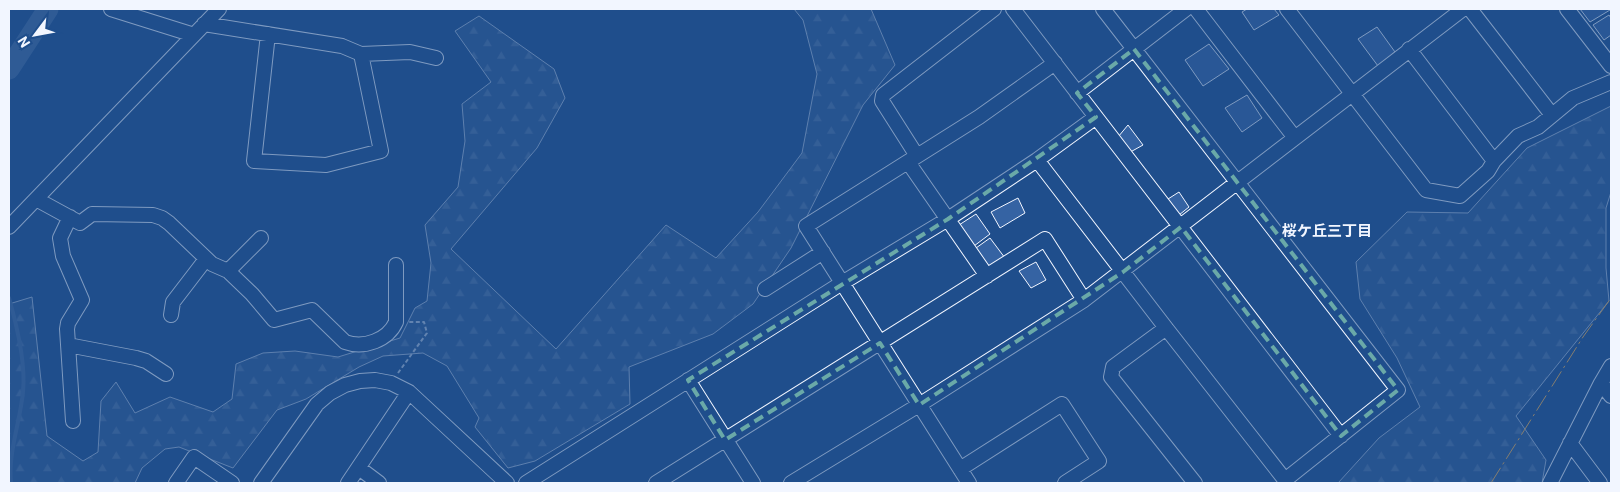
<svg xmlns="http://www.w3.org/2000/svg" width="1620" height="492" viewBox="0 0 1620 492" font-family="Roboto,'Noto Sans JP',sans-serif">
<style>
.forest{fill:url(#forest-firs);stroke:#a8bbd7}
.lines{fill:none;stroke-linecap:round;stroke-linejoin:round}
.stream{stroke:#446ba0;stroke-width:4}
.river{stroke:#446ba0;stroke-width:21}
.building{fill:#3563a3;stroke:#f2f6ff}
.minor-casing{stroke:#f2f6ff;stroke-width:16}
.path{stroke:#b3c4dc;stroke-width:2;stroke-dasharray:4 2.5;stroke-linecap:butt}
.minor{stroke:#1f4e8c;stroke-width:14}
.power{stroke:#ffb74d;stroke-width:1;stroke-dasharray:18 4 2.5 4;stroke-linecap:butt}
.marked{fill:none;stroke:#6aa9a8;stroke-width:4;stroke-dasharray:10 6;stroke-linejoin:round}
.labels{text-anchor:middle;stroke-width:4;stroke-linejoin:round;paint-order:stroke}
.neighbourhood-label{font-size:15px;font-weight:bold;fill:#f2f6ff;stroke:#1f4e8c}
</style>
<defs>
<pattern id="forest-firs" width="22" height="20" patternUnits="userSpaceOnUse" patternTransform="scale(1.25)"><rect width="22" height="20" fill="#305b95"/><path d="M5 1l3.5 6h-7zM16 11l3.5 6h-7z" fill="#4e73a5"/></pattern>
</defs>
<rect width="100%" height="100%" fill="#1f4e8c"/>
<path class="forest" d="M794,9H871L895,65L863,105L791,248L753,304L713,334L629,367L630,404L535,461L508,468L475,427L479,418L447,366L423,353L383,356L359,367L306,399L277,410L233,468L179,447L165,449L142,468L135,483H9V304L32,297L47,436L83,461L98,452L101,401L116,382L135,413L170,397L213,412L232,399L236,364L263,353L295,351L338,357L400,338L415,308L427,301L431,263L425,225L458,187L465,141L462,104L491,82L455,31L479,16L554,69L565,98L537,148L451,249L556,349L666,225L716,258L758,212L802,153L817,74L803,20Z
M1611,106V192L1606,208V268L1609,301L1516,416L1546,460L1542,483H1338L1379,438L1420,407L1397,358L1360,299L1356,262L1407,212L1468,213L1527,148Z"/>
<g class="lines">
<path class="stream" d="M9,298C17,326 26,363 23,392C20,423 8,452 11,483"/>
<path class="river" d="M9,69L48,9"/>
</g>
<path class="building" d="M1247,9H1274L1279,15L1254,30L1242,12Z
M1580,9H1609L1610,10L1590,22Z
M1609,15L1611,18V35L1604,40L1593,25Z
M1377,27L1395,52L1378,66L1358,39Z
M1209,44L1229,69L1203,86L1185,60Z
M1247,95L1262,118L1242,132L1225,108Z
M1128,125L1143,145L1125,155L1118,137Z
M1179,192L1189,207L1179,215L1168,199Z
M1018,198L1025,213L1000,228L991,212Z
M976,214L990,234L974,246L959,225Z
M990,238L1005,258L989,267L976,248Z
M1036,262L1046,280L1031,288L1019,271Z"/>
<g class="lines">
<defs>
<path id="minor" d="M111,9L194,35
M1013,9L1341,436
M1196,9L1295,138
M1287,9L1426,190L1460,196L1488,171L1494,161L1518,136L1538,127L1573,98L1611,82
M1470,9L1552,115
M1567,9L1611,66
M204,24L342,46L361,54L381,151L326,165L254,161L268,34
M1409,49L1494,161
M361,54L410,52L436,58
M1077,93L1186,9
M917,156L882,101L883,95L994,9
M1037,160L1096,117
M908,162L987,276
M36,199L80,223L92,214L153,215L162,218L169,223L212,264L228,271L252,294L274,320L312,310L345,342C364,349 388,340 396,322V265
M70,217L60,238L63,256L82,300L68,323L67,329L73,421
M9,227L219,9
M228,271L261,238
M765,289L823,252
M171,315L173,302L206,259
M1166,328L1113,367L1111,377L1195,483
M68,345L136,358L146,361L166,374
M688,380L753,483
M1601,383L1611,396
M1570,443L1600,483
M359,468L379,483
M960,469L1062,404L1099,461L1065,483
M176,483L194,457L232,483
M261,483L317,404L330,393L345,385L360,381L375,380L391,383L409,392L507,483
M348,483L409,392
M526,483L842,283L948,219L1037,160L1166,328L1285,480L1398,390L1103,9
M656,483L1045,239L1084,300
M791,483L919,405L1084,300L1463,9
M969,483L806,226L979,117L1055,63
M1550,483L1601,383L1611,366"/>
</defs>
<use href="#minor" class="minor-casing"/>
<path class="path" d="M398,373L427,333L424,322H409"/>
<use href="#minor" class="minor"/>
<path class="power" d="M1491,483L1583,337L1611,298"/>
</g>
<path d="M0 0H1620V492H0ZM1134,49L1398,390L1341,436L1181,227L1123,272L919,405L880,343L725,440L688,380L948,219L1096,117L1077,93Z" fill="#1f4e8c" fill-opacity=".55" fill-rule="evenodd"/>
<path class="marked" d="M1134,49L1398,390L1341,436L1181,227L1123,272L919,405L880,343L725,440L688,380L948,219L1096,117L1077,93Z"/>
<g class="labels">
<g class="neighbourhood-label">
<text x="1327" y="236">桜ケ丘三丁目</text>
</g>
</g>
<rect width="1620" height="492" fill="none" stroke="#f2f6ff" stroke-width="20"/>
<g transform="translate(35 35) rotate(238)" stroke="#1f4e8c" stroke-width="4" paint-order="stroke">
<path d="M0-4L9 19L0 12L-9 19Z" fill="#f2f6ff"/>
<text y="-8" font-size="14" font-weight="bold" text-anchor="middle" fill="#f2f6ff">N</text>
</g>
</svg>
